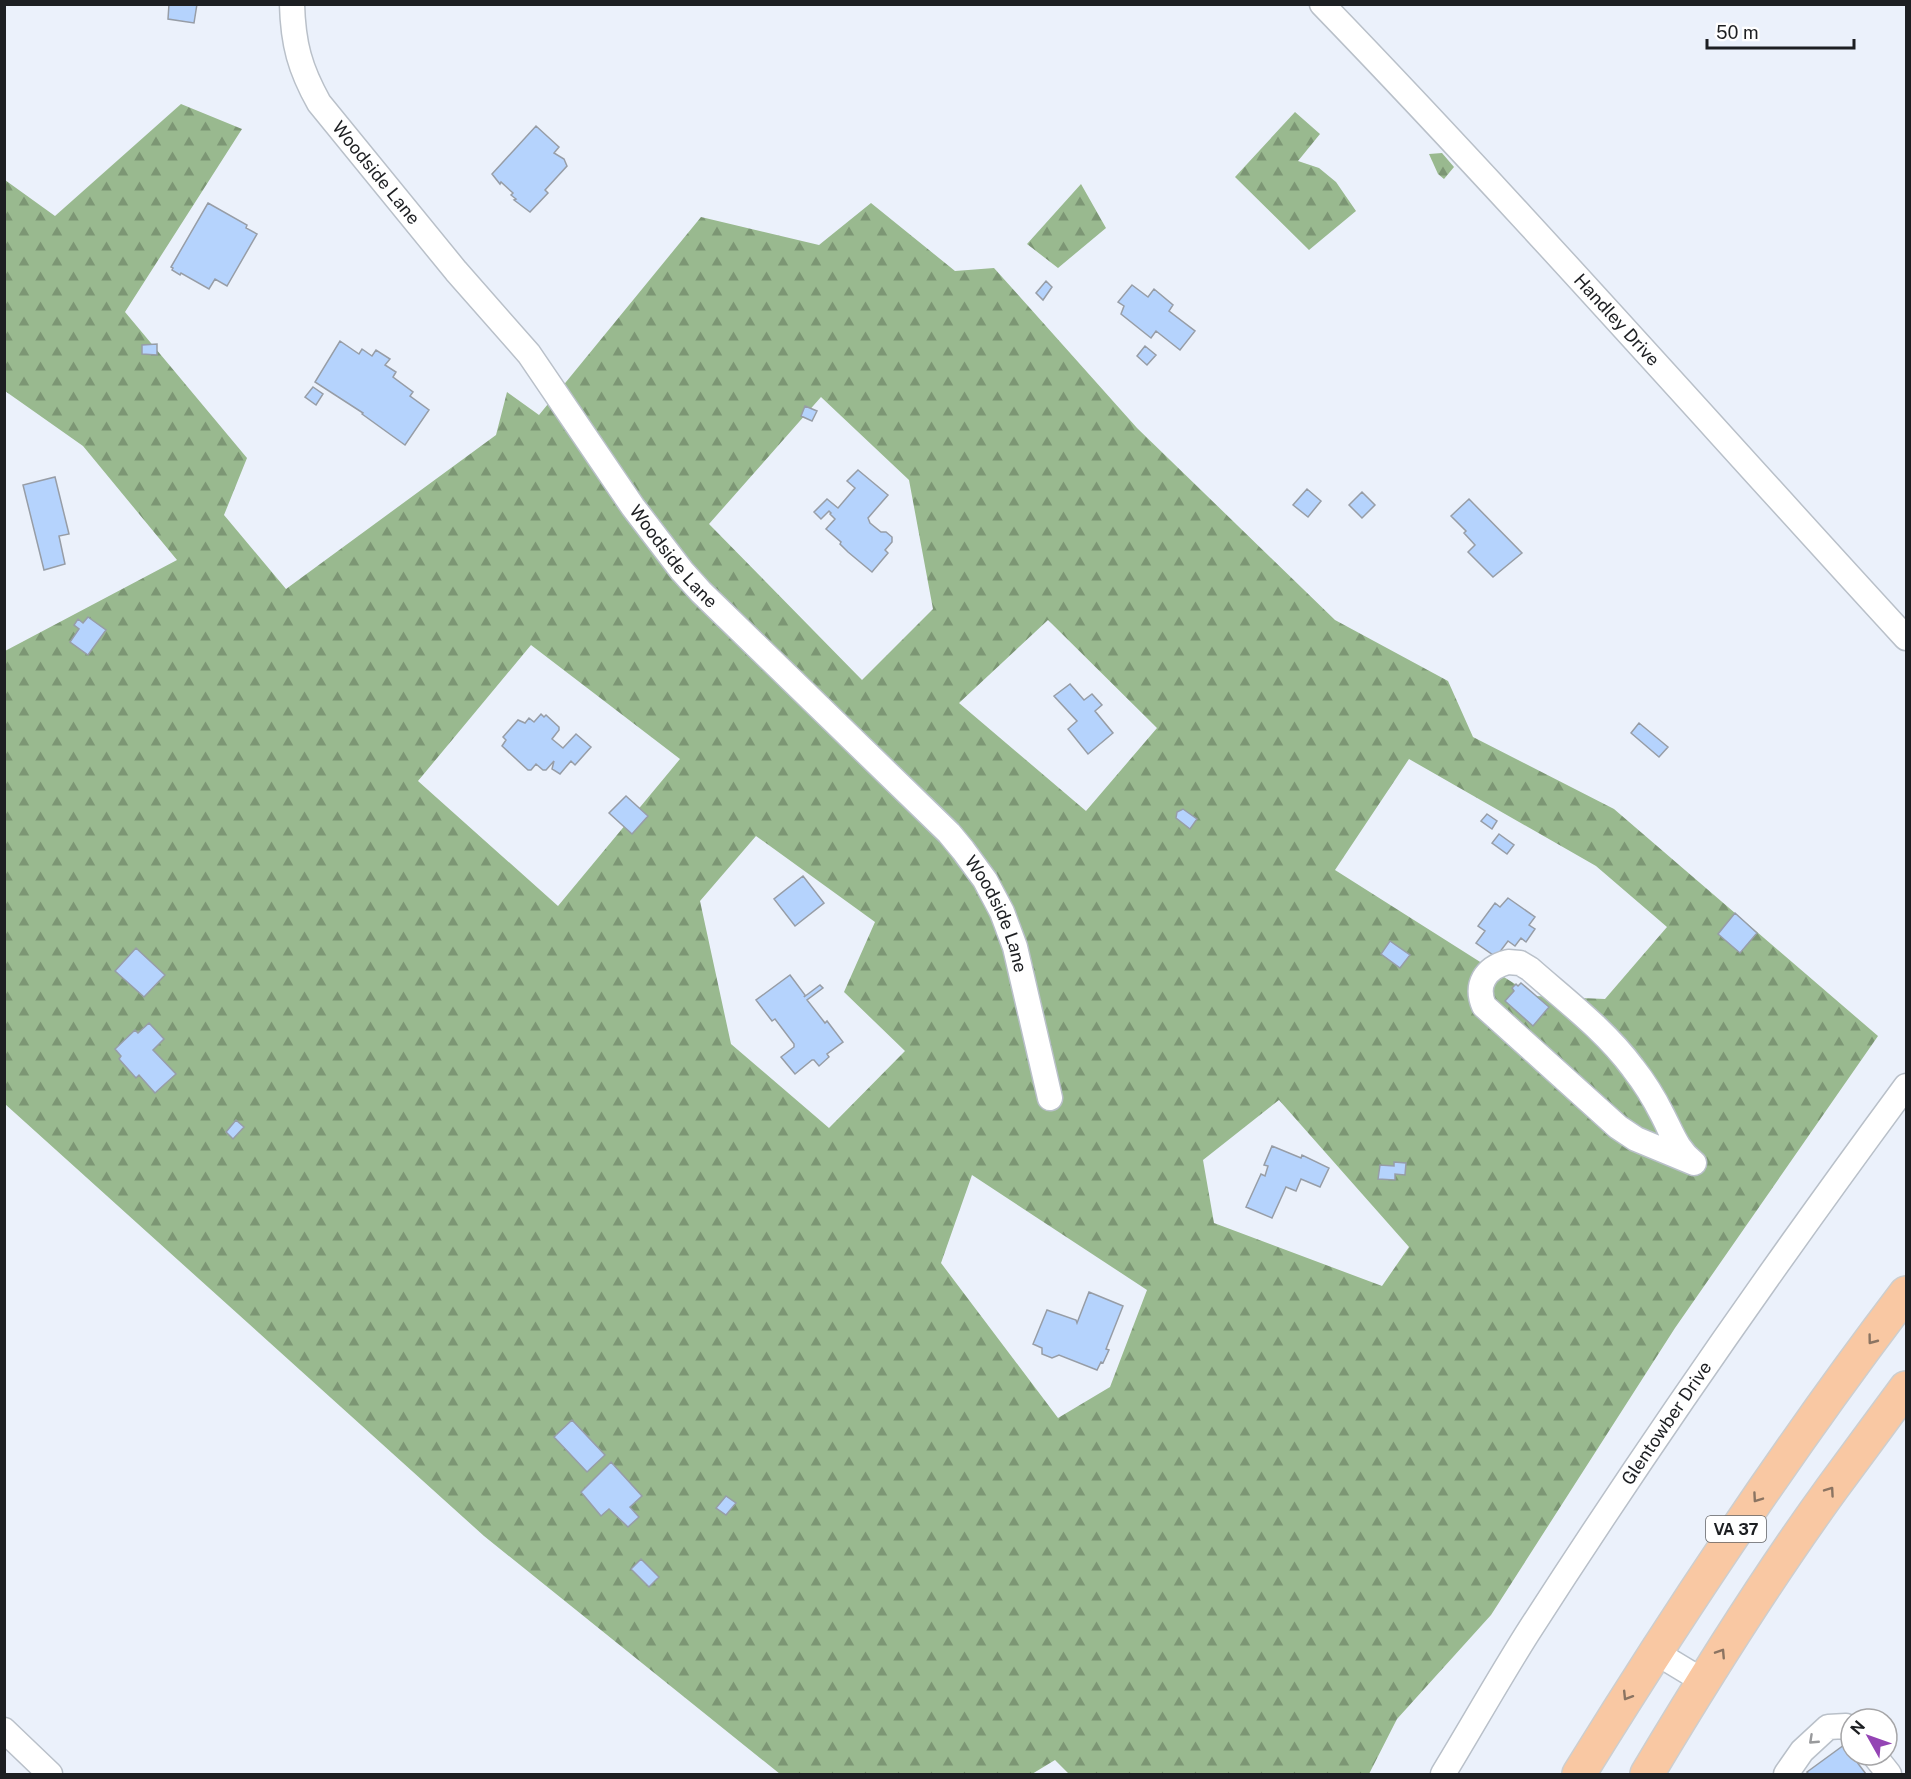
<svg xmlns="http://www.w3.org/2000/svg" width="1911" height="1779" viewBox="0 0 1911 1779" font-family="'Public Sans',sans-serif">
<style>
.forest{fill:url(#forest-firs);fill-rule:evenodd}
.building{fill:#b5d3fd;stroke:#979da6;stroke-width:1.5}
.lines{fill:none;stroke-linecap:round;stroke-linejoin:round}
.minor-casing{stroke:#b9c0c9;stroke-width:27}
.highway-casing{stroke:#cdcece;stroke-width:36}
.minor{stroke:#fff;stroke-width:24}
.highway{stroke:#f9c8a3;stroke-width:33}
.oneway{stroke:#8b7462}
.oneway2{stroke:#999a9c}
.labels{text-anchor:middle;stroke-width:4.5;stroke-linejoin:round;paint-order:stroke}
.shield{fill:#fff;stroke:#616264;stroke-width:1.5}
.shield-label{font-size:16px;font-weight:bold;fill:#1d1f22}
.street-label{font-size:18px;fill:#1d1f22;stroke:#fff}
</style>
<defs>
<pattern id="forest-firs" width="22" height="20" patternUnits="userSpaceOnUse" patternTransform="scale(1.5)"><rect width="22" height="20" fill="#99b98f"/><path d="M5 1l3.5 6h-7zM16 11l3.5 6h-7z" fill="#7c9674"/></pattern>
</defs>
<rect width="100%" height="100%" fill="#ebf1fb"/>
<path class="forest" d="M181,104L242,129L125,312L247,458L224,515L286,589L496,435L507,392L539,415L701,217L819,245L871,203L955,271L994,268L1137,428L1335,620L1448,681L1473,737L1614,809L1878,1036L1675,1328L1491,1615L1397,1719L1369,1774H1069L1055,1760L1032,1774H780L484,1536L5,1104V651L177,560L83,446L5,391V180L55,216ZM821,397L909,480L933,609L862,680L709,524ZM1048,620L1157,728L1086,811L959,703ZM531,645L680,759L558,906L418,781ZM1409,759L1596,866L1667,927L1605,999L1534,996L1335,870ZM756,836L875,922L844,992L905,1051L829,1128L731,1044L700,901ZM1279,1100L1409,1247L1382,1286L1214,1223L1203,1160ZM972,1175L1147,1290L1110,1387L1058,1418L941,1263Z
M1295,112L1320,134L1298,161L1319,168L1336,182L1356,211L1309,250L1235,177Z
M1442,153L1454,167L1444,179L1438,174L1429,154Z
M1081,184L1106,228L1058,268L1027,244Z"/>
<path class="building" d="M169,4H197L194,23L168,19Z
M536,126L559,147L554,153L564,159L567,166L545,190L548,193L530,212L514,200L516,199L511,195L513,193L501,182L500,184L492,174Z
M208,203L247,225L246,228L257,234L227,286L215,279L209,289L181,273L180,275L172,270L173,268L171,267Z
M1046,281L1052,287L1043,300L1036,293Z
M1132,285L1148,297L1154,289L1173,305L1169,311L1195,331L1180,350L1156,331L1151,338L1121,314L1124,306L1118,302Z
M340,341L359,354L362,349L372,356L376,350L390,359L385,365L396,372L393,377L413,392L410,396L429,410L405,445L362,414L363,413L315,382Z
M157,344V355L142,354V345Z
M1145,346L1156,355L1147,365L1137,356Z
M313,387L323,394L316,405L305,397Z
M805,406L817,411L812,421L801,416Z
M858,470L888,495L868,518L870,523L881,532H886L892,537V542L885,550L888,553L872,572L848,552L840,544L841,542L826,529L835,519L830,514L831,513L829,511L821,519L814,512L827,499L838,508L855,488L847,481Z
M55,477L69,534L59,536L65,564L44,570L23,485Z
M1307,489L1321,501L1308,517L1293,505Z
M1362,492L1375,505L1362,518L1349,505Z
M1469,499L1522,553L1493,577L1468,552L1475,545L1464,533L1466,531L1451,516Z
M88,617L106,630L88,655L70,642L79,629L74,625L78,619L83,623Z
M1070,684L1084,700L1092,694L1102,705L1095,711L1113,733L1088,754L1068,729L1077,721L1054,696Z
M541,714L544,717L546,715L559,727V730L552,739L563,748L576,734L591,747L575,765L571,761L560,774L552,769L554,761L546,770H543L536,764L531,770H528L502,746L506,740L503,737L518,720L525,723L529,718L534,722Z
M1639,723L1668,747L1659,757L1631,733Z
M626,796L648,816L632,834L609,813Z
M1183,809L1197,819L1190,829L1176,818L1177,812Z
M1487,814L1497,821L1492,829L1481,821Z
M1499,834L1514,845L1507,854L1492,843Z
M803,876L824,903L795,926L774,899Z
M1508,898L1535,917L1529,925L1535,929L1526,942L1521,938L1515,946L1508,941L1496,957L1476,943L1485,931L1478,926L1495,903L1500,907Z
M1735,913L1757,933L1740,953L1718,934Z
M1390,941L1410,955L1400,968L1381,954Z
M136,948L165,975L144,997L115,971Z
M790,975L805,995L804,997L820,985L823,988L807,1000L825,1023L827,1021L843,1042L827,1054L829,1057L819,1066L814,1060H812L795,1074L781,1057L794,1047V1044L775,1019L772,1021L756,1000Z
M1521,983L1549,1007L1533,1026L1505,1001L1514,991L1512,988L1516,984L1518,986Z
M149,1023L164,1039L153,1050L176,1074L155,1093L139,1075L136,1078L119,1059L121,1056L115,1049L135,1030L138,1033Z
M236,1120L244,1127L233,1139L226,1132Z
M1272,1146L1301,1158L1302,1155L1329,1168L1320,1187L1301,1179L1296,1191L1286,1187L1272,1218L1246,1207L1261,1174L1265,1176L1268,1166L1264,1165Z
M1394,1162L1406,1163L1405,1175L1395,1174V1180L1378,1179L1380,1165L1394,1166Z
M1089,1292L1123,1306L1106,1349L1109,1350L1103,1363L1101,1362L1097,1370L1059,1355L1052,1358L1042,1354V1348L1033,1344L1047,1310L1076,1320L1077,1323Z
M572,1420L605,1455L587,1472L554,1437Z
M611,1462L642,1496L630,1507L639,1517L628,1527L609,1509L601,1516L581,1492Z
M726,1496L736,1503L726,1515L716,1508Z
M641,1559L659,1577L649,1587L631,1569Z
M1844,1745L1866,1774H1809L1807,1772Z"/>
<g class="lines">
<defs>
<g id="minor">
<path id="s1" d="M292,4C293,44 300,69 319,103L456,271L529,354L633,507L682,571L701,592L949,833L963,850L985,880L1002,912L1015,947L1050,1098"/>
<path id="s2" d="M1322,4C1522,211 1712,427 1906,638"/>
<path d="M1508,962L1520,963L1530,969C1565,1000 1605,1030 1633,1068C1644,1082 1654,1098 1662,1114C1672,1133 1677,1150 1694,1163L1636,1139L1618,1127L1484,1006C1475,985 1485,968 1508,962Z"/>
<path d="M1655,1652L1703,1681"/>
<path d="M4,1730L50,1774"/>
<path d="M1874,1755L1889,1774"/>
<path id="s3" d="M1443,1774C1471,1728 1498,1680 1527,1634C1647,1447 1774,1265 1906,1086"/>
<path d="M1786,1774L1802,1751L1828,1727L1846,1726L1851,1731"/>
</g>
<path id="highway" d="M1579,1774C1681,1609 1788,1448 1906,1293
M1647,1774C1705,1677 1766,1579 1833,1487C1857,1454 1882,1421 1906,1388"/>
</defs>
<use href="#minor" class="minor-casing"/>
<use href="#highway" class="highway-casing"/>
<use href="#minor" class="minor"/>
<use href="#highway" class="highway"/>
</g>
<defs><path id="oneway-chevron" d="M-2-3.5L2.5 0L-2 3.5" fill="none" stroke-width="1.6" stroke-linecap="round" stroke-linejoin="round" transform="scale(1.5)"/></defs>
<g class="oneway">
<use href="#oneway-chevron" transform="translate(1872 1340) rotate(127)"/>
<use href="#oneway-chevron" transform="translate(1830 1491) rotate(-55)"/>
<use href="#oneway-chevron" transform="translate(1757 1498) rotate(125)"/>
<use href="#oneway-chevron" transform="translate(1721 1653) rotate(-57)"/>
<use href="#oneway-chevron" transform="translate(1627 1696) rotate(122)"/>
</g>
<use class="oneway2" href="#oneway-chevron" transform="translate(1813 1740) rotate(137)"/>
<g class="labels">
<rect class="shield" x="1706" y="1516" width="60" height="26" rx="4.5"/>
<g class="shield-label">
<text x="1736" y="1535">VA 37</text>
</g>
<g class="street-label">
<text dy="6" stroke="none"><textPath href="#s1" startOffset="194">Woodside Lane</textPath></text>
<text dy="6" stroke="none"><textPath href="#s2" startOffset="432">Handley Drive</textPath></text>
<text dy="6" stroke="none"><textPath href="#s1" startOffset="680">Woodside Lane</textPath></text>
<text dy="6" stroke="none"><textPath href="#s1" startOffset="1166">Woodside Lane</textPath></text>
<text dy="6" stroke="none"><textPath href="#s3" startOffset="416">Glentowber Drive</textPath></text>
</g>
</g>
<rect width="1911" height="1779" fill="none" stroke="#1d1f22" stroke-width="12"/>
<g transform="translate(1869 1737) rotate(310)"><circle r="28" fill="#ffffff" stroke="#a5a5a7" stroke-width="1.5"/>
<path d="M0-4.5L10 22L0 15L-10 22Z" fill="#9444b4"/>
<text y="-9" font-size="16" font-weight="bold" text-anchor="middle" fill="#1d1f22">N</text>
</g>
<path d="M1707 39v9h147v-9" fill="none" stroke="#1d1f22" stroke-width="3"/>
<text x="1716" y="39" font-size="18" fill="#1d1f22" stroke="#ffffff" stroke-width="4.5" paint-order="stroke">50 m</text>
</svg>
